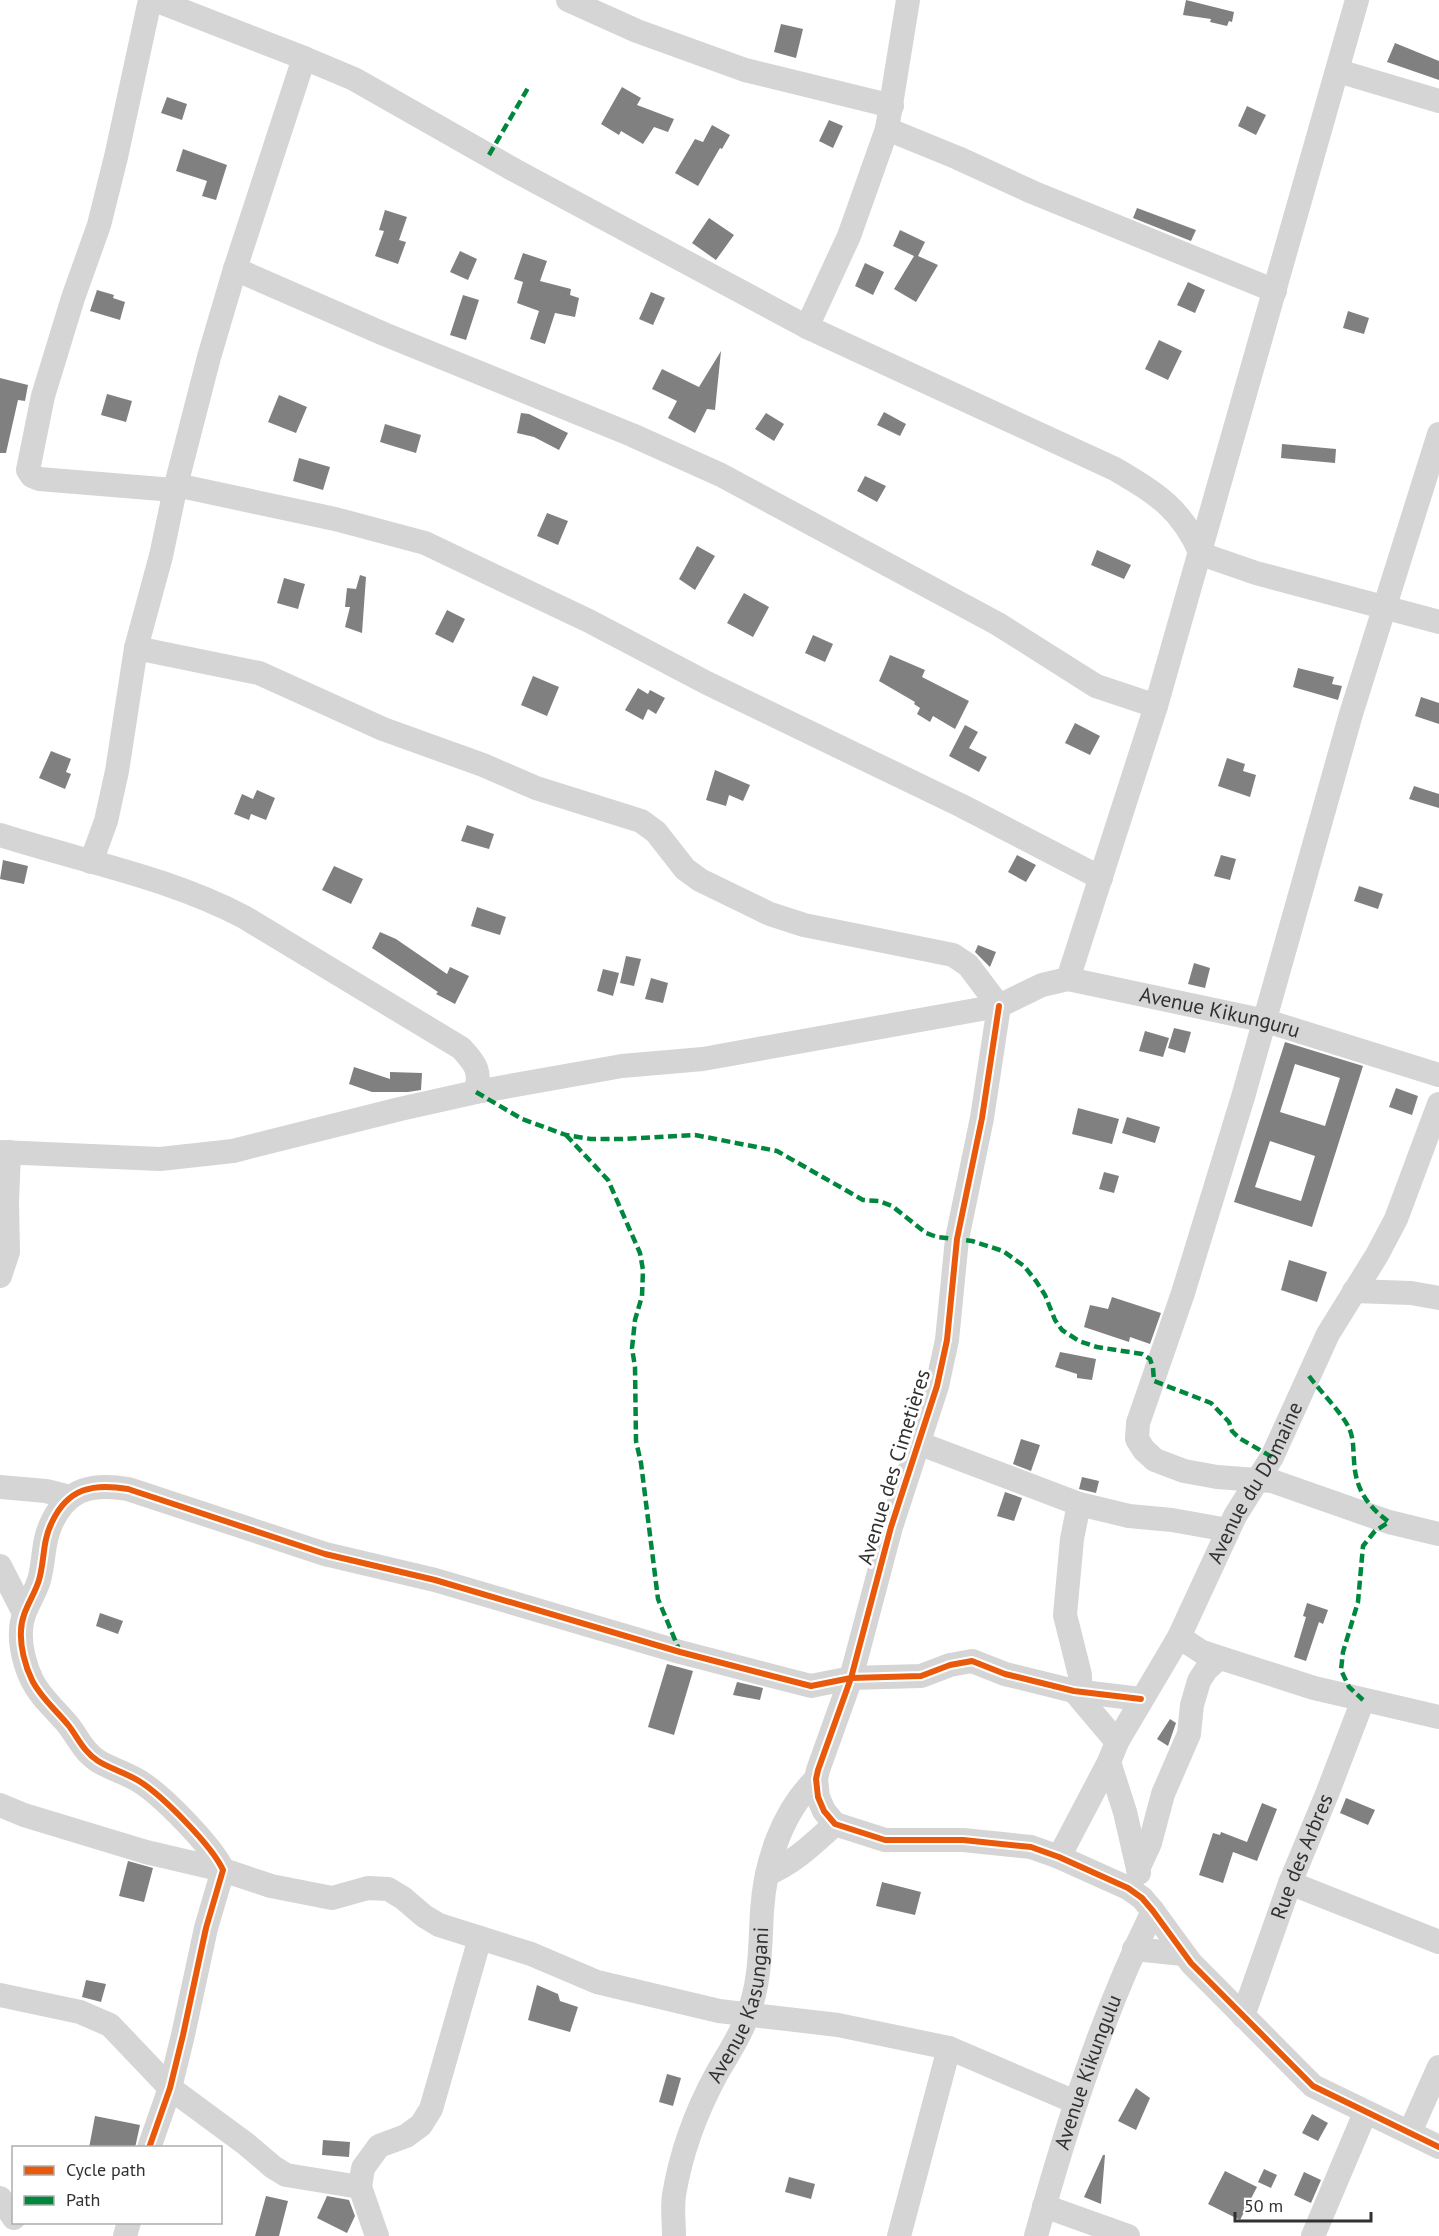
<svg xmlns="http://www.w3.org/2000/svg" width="1439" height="2236" viewBox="0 0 1439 2236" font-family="'PT Sans',sans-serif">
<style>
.building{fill:#808080;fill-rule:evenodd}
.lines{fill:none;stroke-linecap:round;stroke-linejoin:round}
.minor{stroke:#d5d5d5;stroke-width:24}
.quiet{stroke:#00873e;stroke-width:4.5;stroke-dasharray:9 4.5;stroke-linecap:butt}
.cycleway-casing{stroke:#fff;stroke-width:10}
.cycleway{stroke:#e8590c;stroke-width:6}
.labels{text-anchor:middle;stroke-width:6;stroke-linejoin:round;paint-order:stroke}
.street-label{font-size:21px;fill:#313131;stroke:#fff}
</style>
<rect width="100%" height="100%" fill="#fff"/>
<path class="building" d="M1186,0L1234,12L1232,22L1229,21L1227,26L1210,22L1211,19L1183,15Z
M781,24L803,29L796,58L774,52Z
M1395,43L1439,61V80L1387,62Z
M622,87L641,98L637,105L674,119L668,132L654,127L643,144L621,131L619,135L601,124Z
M167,97L187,104L182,120L161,113Z
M1247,106L1266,115L1256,135L1238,126Z
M829,120L843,126L833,148L819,141Z
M712,125L730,135L722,149L720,148L698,186L675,173L695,139L703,142Z
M183,149L227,165L216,200L202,196L207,181L176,171Z
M1137,208L1196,230L1191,241L1133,218Z
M385,210L407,217L399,240L406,242L398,264L375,256L384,231L379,230Z
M709,218L734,235L716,260L692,243Z
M900,230L925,242L918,256L938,265L916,302L894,289L914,256L893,246Z
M460,251L477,259L468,280L450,272Z
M523,253L547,261L540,281L571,289L570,295L579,298L575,317L555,313L545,344L530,339L539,311L517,303L523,282L514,279Z
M865,263L884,272L873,295L855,286Z
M1188,282L1205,290L1195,313L1177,305Z
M97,290L114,295L113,298L125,302L120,320L90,311Z
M651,292L665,298L653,325L639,319Z
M463,295L479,300L466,340L450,335Z
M1348,311L1369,318L1364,334L1343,328Z
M1159,340L1182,351L1168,380L1145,369Z
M721,351L715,410L707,409L695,433L668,418L677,401L652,389L662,369L699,387Z
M0,378L28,385L25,401L18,400L6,453H0Z
M107,394L132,401L126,422L101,415Z
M279,395L307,407L296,433L268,422Z
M884,412L906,424L900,436L877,425Z
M521,413L529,414L568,433L559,450L534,437L517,433Z
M766,413L784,424L774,441L755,429Z
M385,424L421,435L416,453L380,442Z
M1282,444L1336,449L1335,463L1281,458Z
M299,458L330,467L323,490L293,481Z
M865,476L886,486L877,502L857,491Z
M547,513L568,521L558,545L537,536Z
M697,546L715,556L695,590L679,579Z
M1097,550L1131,565L1124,579L1091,565Z
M360,575L366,577L362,633L345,627L350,607H345L347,588L356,589Z
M284,578L305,584L298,609L277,603Z
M744,593L769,607L753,637L727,623Z
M447,610L465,619L453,643L435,634Z
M813,635L833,644L825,662L805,653Z
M890,655L925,670L922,677L969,701L955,729L933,716L930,722L917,714L920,708L914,704L915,702L879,681Z
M1298,668L1334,677L1332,684L1342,686L1338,700L1293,687Z
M533,676L559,687L547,716L521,705Z
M638,688L648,694L650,690L665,698L656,714L648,709L643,720L625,710Z
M1421,697L1439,703V724L1415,716Z
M1075,723L1100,736L1090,755L1065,743Z
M965,725L978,732L969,748L987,757L979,772L949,756Z
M51,751L71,759L66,772L71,774L65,789L39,778Z
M1227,758L1245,764L1243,771L1256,775L1250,797L1218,786Z
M715,770L750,785L743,801L729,795L726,806L706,800Z
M1414,786L1439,794V808L1409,799Z
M257,790L275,798L266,820L251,814L249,820L234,814L242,794L253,799Z
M467,825L494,834L489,849L461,841Z
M1017,855L1036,865L1026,882L1008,872Z
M1221,855L1236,859L1230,880L1214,876Z
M3,860L28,866L24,884L0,879Z
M334,866L363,879L351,904L322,890Z
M1359,886L1383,894L1378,909L1354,901Z
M477,907L506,917L500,935L471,926Z
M380,932L396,939L447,974L450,967L469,976L455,1004L436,994L438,992L372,948Z
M978,945L996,952L990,967L975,952Z
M626,956L641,959L634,986L620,983Z
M1194,963L1210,968L1205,988L1188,984Z
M603,969L619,973L613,996L597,991Z
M651,978L668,983L663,1003L645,999Z
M1174,1028L1191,1032L1185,1053L1168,1048Z
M1145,1031L1169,1038L1163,1057L1139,1051Z
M1285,1042L1363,1066L1312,1227L1234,1202ZM1295,1064L1340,1078L1325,1126L1280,1112ZM1270,1141L1315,1156L1301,1201L1255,1187Z
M354,1067L390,1079V1072L422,1073L421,1090L408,1092H372L349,1084Z
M1396,1088L1418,1096L1412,1115L1389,1107Z
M1078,1108L1119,1119L1112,1144L1072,1134Z
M1127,1117L1160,1127L1155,1143L1122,1133Z
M1104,1172L1119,1176L1114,1193L1099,1189Z
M1289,1260L1327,1272L1317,1302L1281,1290Z
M1112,1297L1161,1313L1150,1344L1130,1337L1129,1342L1084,1327L1090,1305L1108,1309Z
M1060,1352L1096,1359L1092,1380L1077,1378V1374L1055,1367Z
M1021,1439L1040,1445L1031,1471L1013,1464Z
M1082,1477L1099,1481L1096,1493L1079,1489Z
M1005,1492L1022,1498L1014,1521L997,1516Z
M1307,1603L1328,1610L1323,1624L1319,1622L1306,1661L1294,1657L1306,1617L1303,1616Z
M100,1613L123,1621L118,1634L96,1626Z
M667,1664L693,1671L674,1735L648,1727Z
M737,1682L763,1688L760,1700L733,1695Z
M1170,1719L1176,1723L1168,1746L1157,1739Z
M1346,1798L1375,1810L1368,1825L1340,1813Z
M1262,1803L1277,1809L1257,1861L1233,1852L1223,1883L1199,1875L1213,1833L1220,1835L1221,1832L1247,1842Z
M128,1861L153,1868L144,1902L119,1896Z
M882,1882L921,1892L915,1915L876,1906Z
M86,1980L106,1984L101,2002L82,1997Z
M537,1985L558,1994L560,2001L578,2007L570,2032L528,2020Z
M667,2074L681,2078L673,2106L659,2102Z
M1136,2088L1150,2098L1136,2130L1118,2121Z
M1312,2114L1328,2123L1318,2141L1302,2133Z
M95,2116L140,2125L135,2148H89Z
M323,2140L350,2142L349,2157L322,2155Z
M1103,2155H1105L1101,2204L1084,2197Z
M1264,2169L1277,2175L1271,2188L1258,2182Z
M1225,2171L1257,2187L1240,2220L1208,2204Z
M1304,2172L1321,2180L1311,2203L1294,2195Z
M789,2177L815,2184L811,2199L785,2192Z
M266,2196L288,2201L279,2236H255Z
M327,2196L349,2200L355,2216L347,2233L317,2218Z"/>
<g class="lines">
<g class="minor">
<path d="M150,0L116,157L99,225L73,298L43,396L28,470L32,476L39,479L174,490"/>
<path d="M155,0L304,58L354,79L516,171L807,327L1115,469C1157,494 1181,508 1201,554L1256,573L1439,622"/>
<path d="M568,0L637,31L745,70L892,106"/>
<path d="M1338,71L1439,101"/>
<path d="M887,129L958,158L1032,192L1275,291"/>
<path d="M235,269L384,334L632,435L721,475L998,624L1096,686L1156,706"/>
<path d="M807,327L849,236L887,129L908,0"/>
<path d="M1439,434L1351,714L1243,1097L1183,1293L1138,1423L1137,1439L1144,1450L1155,1460L1184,1471L1217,1477L1272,1481L1389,1522L1439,1534"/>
<path d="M176,485L335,519L425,543L589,621L707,683L962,806L1101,878"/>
<path d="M136,648L259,673L383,729L483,765L536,788L641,821L656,832L685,869L700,880L770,914L804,925L953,955L968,965L999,1006"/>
<path d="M0,835C81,861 168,877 244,917L461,1048C476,1064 481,1071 476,1092"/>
<path d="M91,862L106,821L117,771L136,648L161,556L176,485L209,357L235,269L304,58"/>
<path d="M1068,979L1156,706L1357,0"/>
<path d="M999,1006L982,1118L957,1239L947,1340L937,1386L891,1527L851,1678L818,1770L816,1779L818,1797L824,1811L835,1824L885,1840H963L1031,1847L1059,1857L1128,1888L1142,1898L1153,1911L1191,1963L1313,2086L1439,2147"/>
<path id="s1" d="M0,1152L160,1159L233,1151L400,1109L476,1092L622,1066L703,1059L987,1008L999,1006L1042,985L1068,979L1266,1021L1439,1075"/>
<path d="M0,1276L8,1252L7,1202L9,1152"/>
<path d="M1354,1291L1411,1293L1439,1298"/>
<path d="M918,1443L1079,1504L1129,1516L1172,1520L1228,1530"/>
<path d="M0,1487L46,1491L70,1497"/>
<path d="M0,1566L24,1613"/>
<path d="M1179,1637L1202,1652L1314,1688L1439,1717"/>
<path d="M1074,1691L1080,1683V1675L1065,1615L1072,1539L1079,1504"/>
<path d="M1074,1691L1117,1742"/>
<path d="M1109,1762L1125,1812L1139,1873"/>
<path d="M0,1805L24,1815L146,1852L223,1870L271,1886L332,1898L368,1888L388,1889L403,1898L424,1916L439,1925L531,1954L597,1982L719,2011L838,2025L949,2048L1075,2102"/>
<path id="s2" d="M1059,1857L1109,1762L1117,1742L1179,1637L1235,1516L1272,1457L1328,1334L1377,1255L1396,1219L1439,1104"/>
<path d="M1138,1869L1150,1843L1163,1794L1189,1734L1192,1705L1199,1681L1206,1670L1219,1658"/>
<path d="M767,1874C794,1863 814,1843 835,1824"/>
<path d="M1290,1883L1439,1942"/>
<path d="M1134,1949L1183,1954"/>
<path d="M0,1995L80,2012L110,2025L170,2088L246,2144L273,2167L286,2175L360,2187"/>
<path id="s3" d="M1243,2016L1290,1883L1327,1794L1363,1700"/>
<path d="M1410,2132L1439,2067"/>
<path d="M149,2148L170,2088L183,2035L206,1928L223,1870C212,1846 162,1795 139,1781C126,1773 111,1769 98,1761C84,1752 78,1738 69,1726C57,1711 40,1697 32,1680C25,1666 20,1646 21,1631C21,1612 34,1597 39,1580C45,1559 42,1542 52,1522C68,1488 93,1483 128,1489L325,1554L435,1580L680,1652L811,1686L851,1678L921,1676L950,1665L972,1661L1005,1674L1074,1691L1141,1699"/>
<path d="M0,2198L14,2218"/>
<path d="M1044,2206L1128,2236"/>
<path d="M125,2236L129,2222"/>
<path d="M377,2236L360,2187L363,2168L379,2146L406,2136L421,2125L431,2109L480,1938"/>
<path id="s4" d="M674,2236C674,2223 672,2208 674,2195C681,2153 696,2112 716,2075C727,2055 741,2036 748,2014C761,1981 760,1945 762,1911C765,1863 782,1812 816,1779"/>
<path d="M899,2236L949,2048"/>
<path id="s5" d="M1036,2236C1067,2124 1102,2015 1153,1911"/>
<path d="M1313,2236L1365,2113"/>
</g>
<path class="quiet" d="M489,155L528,88
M476,1092L522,1119L566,1135L591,1139H623L695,1135L777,1151L863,1200L879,1201L892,1206L926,1233L937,1237L972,1241L1003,1251L1024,1266L1036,1281L1045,1295L1055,1320L1062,1330L1079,1341L1097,1347L1142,1354L1150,1359L1153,1368L1154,1381L1211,1403L1229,1422L1232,1431L1239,1438L1272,1457
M566,1135L608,1180L640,1253L643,1270L642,1296L635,1320L632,1348L635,1367L636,1441L641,1463L658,1599L680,1652
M1309,1376C1319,1390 1342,1413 1349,1428C1354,1439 1353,1449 1354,1460C1355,1488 1367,1506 1389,1522L1375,1531L1363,1546L1358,1602L1343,1652L1341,1670L1349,1687L1363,1700"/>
<defs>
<path id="cycleway" d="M999,1006L982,1118L957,1239L947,1340L937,1386L891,1527L851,1678L818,1770L816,1779L818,1797L824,1811L835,1824L885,1840H963L1031,1847L1059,1857L1128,1888L1142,1898L1153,1911L1191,1963L1313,2086L1439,2147
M149,2148L170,2088L183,2035L206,1928L223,1870C212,1846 162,1795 139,1781C126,1773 111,1769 98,1761C84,1752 78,1738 69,1726C57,1711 40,1697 32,1680C25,1666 20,1646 21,1631C21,1612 34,1597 39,1580C45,1559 42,1542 52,1522C68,1488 93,1483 128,1489L325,1554L435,1580L680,1652L811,1686L851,1678L921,1676L950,1665L972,1661L1005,1674L1074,1691L1141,1699"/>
</defs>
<use href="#cycleway" class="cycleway-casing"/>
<use href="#cycleway" class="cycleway"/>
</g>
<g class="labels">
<g class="street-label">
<text dy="7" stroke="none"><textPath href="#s1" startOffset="1244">Avenue Kikunguru</textPath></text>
<text transform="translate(894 1467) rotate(-73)" y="7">Avenue des Cimetières</text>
<text dy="7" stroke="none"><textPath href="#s2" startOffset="423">Avenue du Domaine</textPath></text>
<text dy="7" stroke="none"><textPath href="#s3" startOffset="170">Rue des Arbres</textPath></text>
<text dy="7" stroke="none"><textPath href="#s4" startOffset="244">Avenue Kasungani</textPath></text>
<text dy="7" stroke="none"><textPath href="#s5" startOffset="172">Avenue Kikungulu</textPath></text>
</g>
</g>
<rect x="12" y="2146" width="210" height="78" fill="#ffffff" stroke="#adadad" stroke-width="1.5"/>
<rect x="24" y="2166" width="30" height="9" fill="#e8590c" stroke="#adadad" stroke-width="1.5"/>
<text x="66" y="2176" font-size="18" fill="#313131">Cycle path</text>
<rect x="24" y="2196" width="30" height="9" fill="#00873e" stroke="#adadad" stroke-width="1.5"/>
<text x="66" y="2206" font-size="18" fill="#313131">Path</text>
<path d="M1235 2212v9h136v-9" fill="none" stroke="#313131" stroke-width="3"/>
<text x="1244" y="2212" font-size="18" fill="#313131" stroke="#ffffff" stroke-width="4.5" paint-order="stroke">50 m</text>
</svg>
